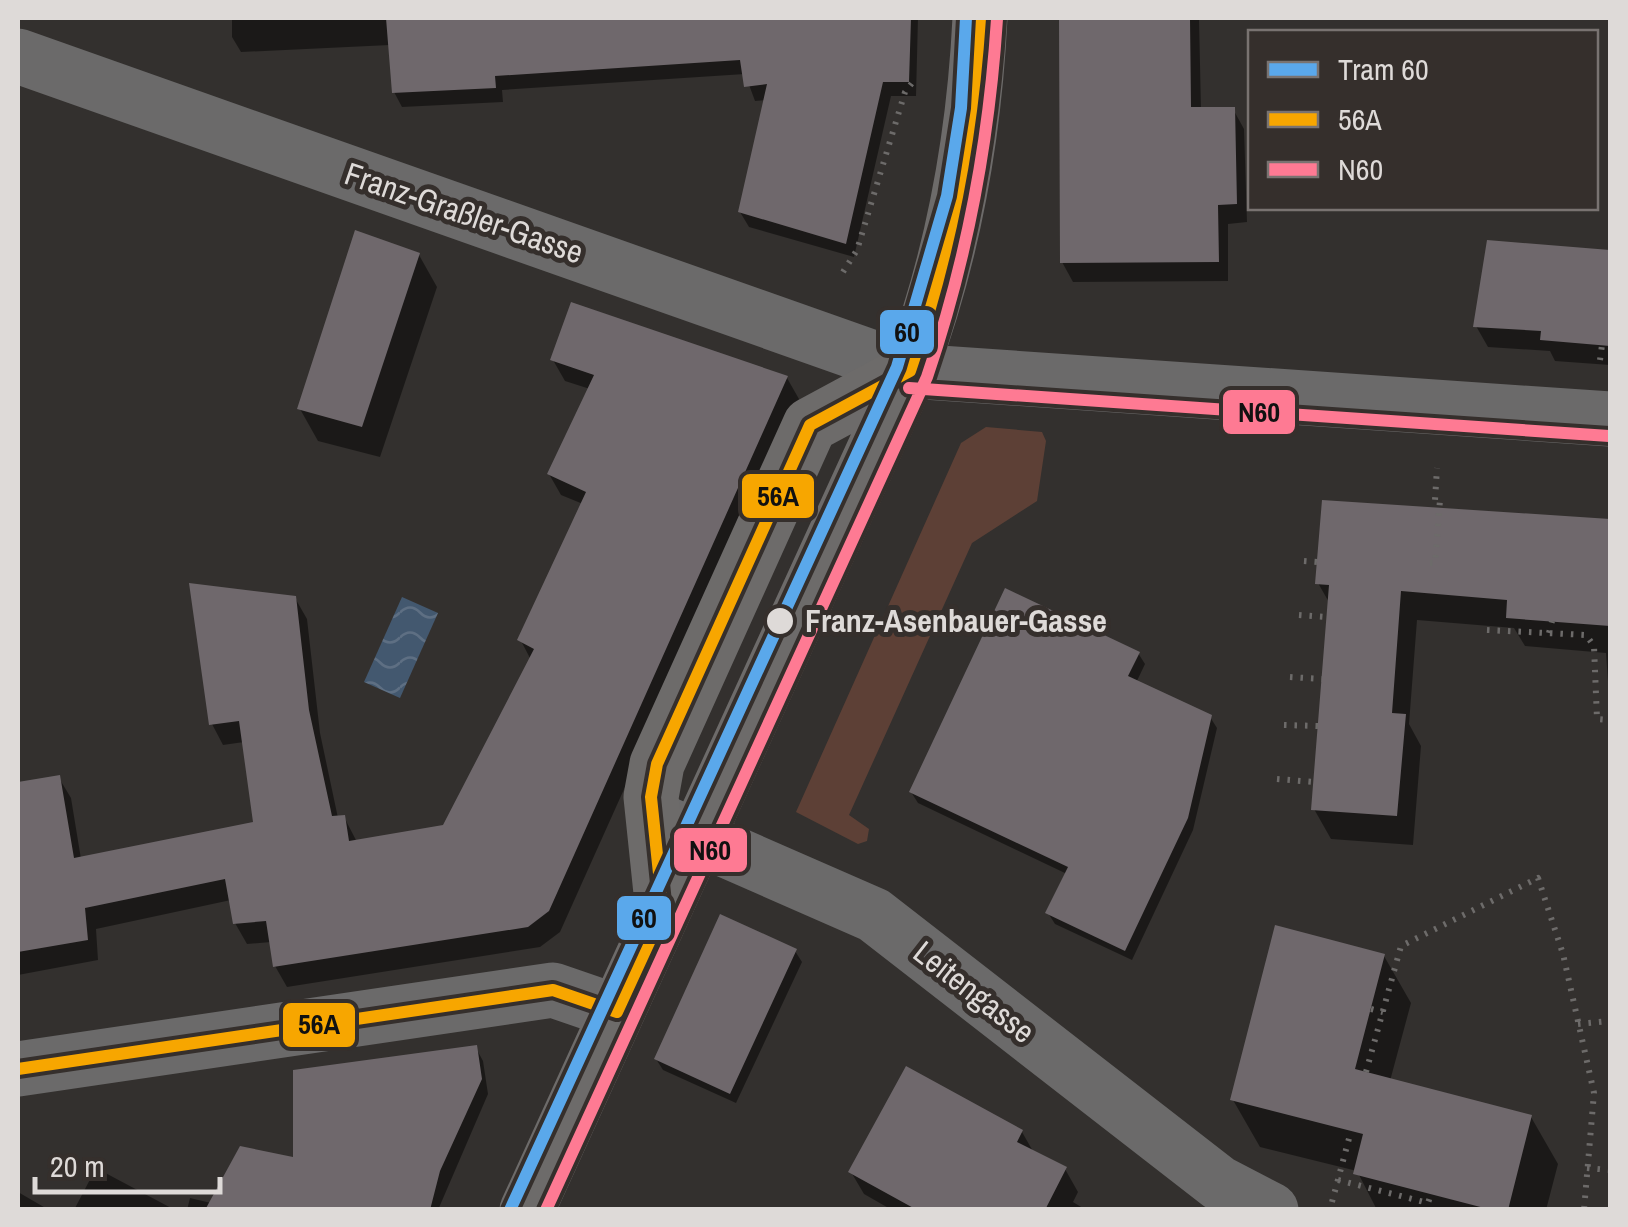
<svg xmlns="http://www.w3.org/2000/svg" width="1628" height="1227" viewBox="0 0 1628 1227" font-family="'Archivo Narrow',sans-serif">
<style>
.green{fill:#5d4036}
.water{fill:url(#water-waves)}
.shadow{fill:#0007}
.building{fill:#6f686c}
.lines{fill:none;stroke-linecap:round;stroke-linejoin:round}
.path{stroke:#6d6b6a;stroke-width:6;stroke-dasharray:2.5 8;stroke-linecap:butt}
.minor{stroke:#6b6a6a;stroke-width:55}
.major{stroke:#6d6b6a;stroke-width:55}
.bus-1-casing{stroke:#352f2c;stroke-width:20}
.bus-2-casing{stroke:#352f2c;stroke-width:20}
.bus-1{stroke:#f7a600;stroke-width:12}
.bus-2{stroke:#fe7a93;stroke-width:12}
.tram-1-casing{stroke:#352f2c;stroke-width:20}
.tram-1{stroke:#5aa8eb;stroke-width:12}
.stop-dot{fill:#dedad8;stroke:#352f2c;stroke-width:4}
.labels{text-anchor:middle;stroke-width:10;stroke-linejoin:round;paint-order:stroke}
.street-label{font-size:32px;fill:#dedad8;stroke:#352f2c}
.stop-label{font-size:32px;font-weight:bold;fill:#dedad8;stroke:#352f2c;text-anchor:start}
.line-badge{stroke:#352f2c;stroke-width:4}
.pale-badge-label{font-size:28px;text-anchor:middle;font-weight:bold;fill:#111}
</style>
<defs>
<pattern id="water-waves" width="16" height="10" patternUnits="userSpaceOnUse" patternTransform="scale(2.5)"><rect width="16" height="10" fill="#43586f"/><path d="M0 5q4-4 8 0t8 0" fill="none" stroke="#5e6f83"/></pattern>
</defs>
<rect width="100%" height="100%" fill="#33302e"/>
<path class="green" d="M986,427L1042,432L1046,441L1037,501L972,543L849,815L869,829L867,841L858,844L796,812L961,443Z"/>
<path class="water" d="M402,597L438,613L400,698L364,682Z"/>
<path class="shadow" d="M232,18H918L916,96H891L854,257L749,227L740,212L766,100L755,101L745,74L502,90L503,102L402,107L394,92L390,45L241,52L232,37Z
M1077,18H1199L1201,110L1233,109L1244,129L1247,222L1228,224V281L1073,282L1062,262Z
M1490,243L1610,252V365L1555,361L1550,351L1488,347L1476,326Z
M419,255L437,287L380,457L318,441L300,409Z
M553,360L787,378L799,399L560,932L540,947L287,987L275,966L271,942L247,944L235,923L231,900L96,929L98,960L18,975V785L59,778L71,798L81,859L255,824L244,742L223,745L212,724L295,598L307,619L320,733L338,818L344,817L357,842L445,827L531,660L520,639L583,504L561,495L549,474L590,389L565,381Z
M1324,503L1610,521V710L1606,653L1525,646L1514,628L1417,620L1409,724L1421,746L1413,845L1331,839L1314,809L1330,604L1318,583Z
M1138,653L1145,664L1136,683L1210,717L1217,728L1193,830L1132,960L1055,924L1048,913L1067,874L918,803L911,792Z
M795,951L802,962L736,1103L663,1070L656,1059Z
M1384,956L1411,1003L1390,1081L1531,1117L1558,1164L1546,1210H1377L1357,1171L1260,1147L1233,1100Z
M476,1048L483,1061L488,1094L438,1210H187L190,1198L211,1203L296,1161Z
M1022,1132L1034,1153L1065,1169L1078,1192L1073,1202L1086,1210H892L864,1194L851,1172Z
M96,1168L175,1210H74Z
M18,1192L49,1210H18Z"/>
<path class="building" d="M386,18H911L909,82H883L846,244L738,212L767,84L744,87L740,60L495,76L496,88L392,93Z
M1059,18H1190L1191,107H1235L1237,204L1218,205L1219,262L1060,263Z
M355,230L420,253L362,427L297,409Z
M1487,240L1610,250V346L1540,340L1541,331L1473,327Z
M571,302L788,376L549,911L528,927L273,967L266,921L233,924L225,879L85,908L88,940L18,952V782L60,775L74,858L253,822L239,721L209,725L189,583L296,596L309,710L332,816L345,815L349,841L443,825L534,649L517,640L586,492L547,474L594,375L550,360Z
M1322,500L1610,519V626L1506,618L1507,600L1401,591L1392,713L1406,714L1397,816L1311,810L1329,585L1315,584Z
M1005,588L1140,652L1128,676L1212,715L1188,818L1125,951L1045,913L1068,867L909,792Z
M720,914L797,949L730,1094L654,1059Z
M1275,925L1385,954L1355,1069L1532,1115L1508,1210H1492L1353,1174L1363,1134L1230,1100Z
M477,1045L482,1079L440,1171L430,1210H205L240,1146L293,1157V1070Z
M906,1066L1023,1130L1017,1142L1067,1167L1045,1210H917L848,1172Z"/>
<g class="lines">
<path class="path" d="M843,272L857,250L905,92L912,83
M1600,360L1602,345
M1304,561L1317,562
M1430,563H1435L1440,500H1435L1437,468
M1299,615L1326,617
M1487,630L1586,635L1594,646L1597,719L1608,720
M1549,633L1552,621
M1290,677L1322,679
M1284,725L1318,726
M1277,779L1314,782
M1371,1009L1383,1012
M1578,1024L1610,1021
M1366,1072L1401,946L1538,878L1563,954L1594,1093L1584,1210
M1587,1168L1610,1170
M1338,1180L1428,1203L1431,1194
M1332,1202L1351,1131"/>
<path class="minor" d="M18,56L910,371L1610,419
M655,819L874,915L1219,1183L1271,1210
M18,1069L553,990L617,1012"/>
<path class="major" d="M663,912L651,797L657,764L810,425L910,371
M527,1210L910,371C953,256 974,141 980,18"/>
<defs>
<path id="bus-1" d="M617,1012L663,912L651,797L657,764L810,425L910,371C950,256 972,140 980,18
M18,1069L553,990L617,1012"/>
<path id="bus-2" d="M909,388L1609,436
M546,1210L927,377C967,260 989,143 997,19"/>
</defs>
<use href="#bus-1" class="bus-1-casing"/>
<use href="#bus-2" class="bus-2-casing"/>
<use href="#bus-1" class="bus-1"/>
<use href="#bus-2" class="bus-2"/>
<defs>
<path id="tram-1" d="M510,1210L897,367L947,196L961,108L966,18"/>
</defs>
<use href="#tram-1" class="tram-1-casing"/>
<use href="#tram-1" class="tram-1"/>
</g>
<circle class="stop-dot" cx="780" cy="621" r="15"/>
<g class="labels">
<g class="street-label">
<text transform="translate(464 213) rotate(19)" y="11">Franz-Graßler-Gasse</text>
<text transform="translate(974 992) rotate(38)" y="11">Leitengasse</text>
</g>
<g class="stop-label">
<text x="805" y="632">Franz-Asenbauer-Gasse</text>
</g>
</g>
<g class="line-badge">
<rect x="878" y="308" width="58" height="48" rx="10" fill="#5aa8eb"/>
<rect x="1221" y="388" width="76" height="48" rx="10" fill="#fe7a93"/>
<rect x="740" y="472" width="76" height="48" rx="10" fill="#f7a600"/>
<rect x="672" y="826" width="77" height="48" rx="10" fill="#fe7a93"/>
<rect x="615" y="894" width="58" height="48" rx="10" fill="#5aa8eb"/>
<rect x="281" y="1001" width="76" height="48" rx="10" fill="#f7a600"/>
</g>
<g class="pale-badge-label">
<text x="907" y="342">60</text>
<text x="1259" y="422">N60</text>
<text x="778" y="506">56A</text>
<text x="710" y="860">N60</text>
<text x="644" y="928">60</text>
<text x="319" y="1034">56A</text>
</g>
<rect width="1628" height="1227" fill="none" stroke="#dedad8" stroke-width="40"/>
<rect x="1248" y="30" width="350" height="180" fill="#352f2c" stroke="#797371" stroke-width="2.5"/>
<rect x="1268" y="62" width="50" height="15" fill="#5aa8eb" stroke="#797371" stroke-width="2.5"/>
<text x="1338" y="80" font-size="30" fill="#dedad8">Tram 60</text>
<rect x="1268" y="112" width="50" height="15" fill="#f7a600" stroke="#797371" stroke-width="2.5"/>
<text x="1338" y="130" font-size="30" fill="#dedad8">56A</text>
<rect x="1268" y="162" width="50" height="15" fill="#fe7a93" stroke="#797371" stroke-width="2.5"/>
<text x="1338" y="180" font-size="30" fill="#dedad8">N60</text>
<path d="M35 1177v15h185v-15" fill="none" stroke="#dedad8" stroke-width="5"/>
<text x="50" y="1177" font-size="30" fill="#dedad8" stroke="#352f2c" stroke-width="8" paint-order="stroke">20 m</text>
</svg>
